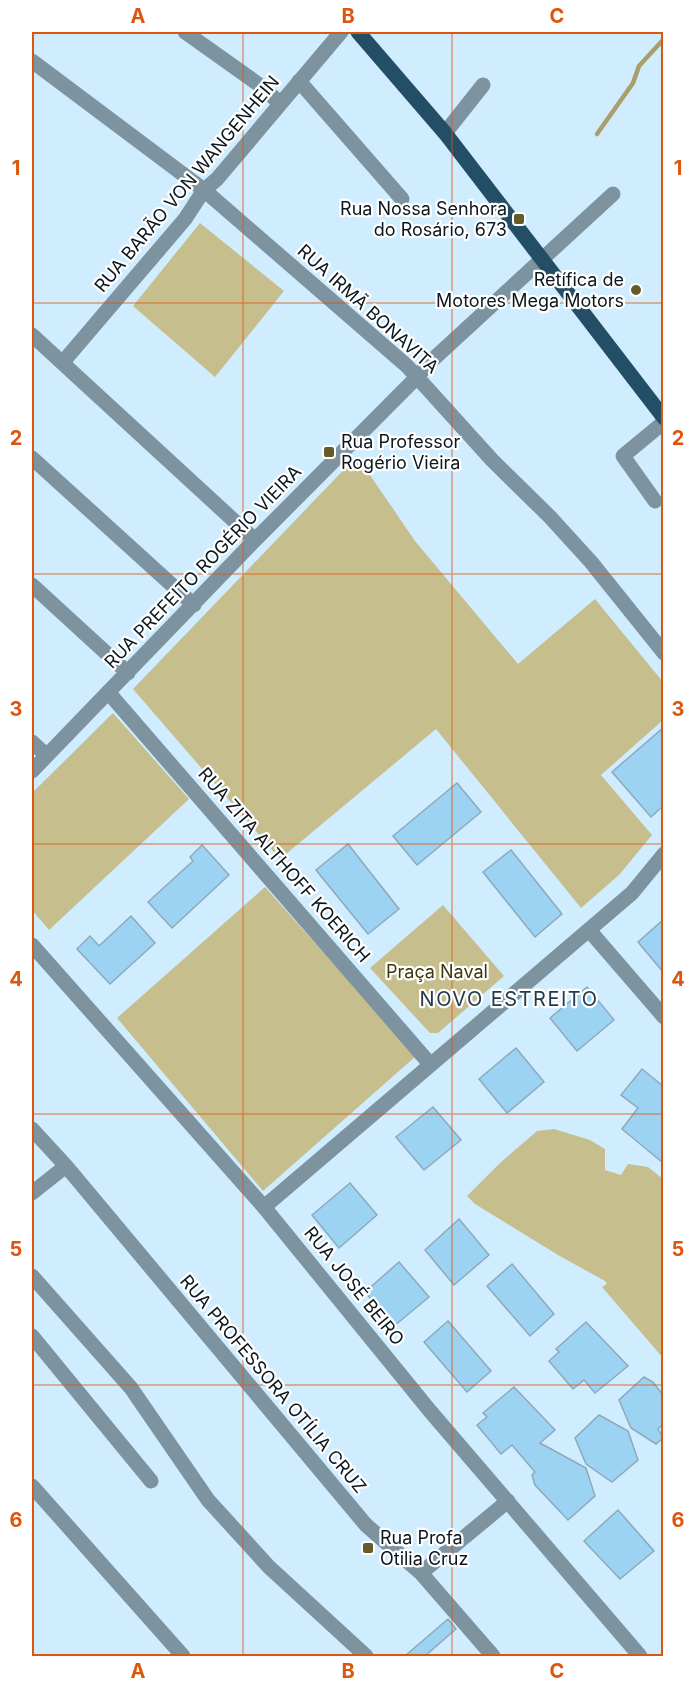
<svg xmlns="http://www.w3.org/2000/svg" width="695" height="1688" viewBox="0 0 695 1688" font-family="Inter,sans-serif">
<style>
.green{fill:#c7be8d}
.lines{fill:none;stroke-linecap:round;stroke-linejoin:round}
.stream{stroke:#a99f6b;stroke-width:4.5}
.building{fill:#9dd3f2;stroke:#8da9ba;stroke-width:1.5}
.minor{stroke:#7d93a0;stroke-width:15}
.major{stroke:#244e65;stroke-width:15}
.grid{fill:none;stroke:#dd560d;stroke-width:1.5;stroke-opacity:0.55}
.poi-dot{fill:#655b28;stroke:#fff;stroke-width:2}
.labels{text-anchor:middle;stroke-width:4.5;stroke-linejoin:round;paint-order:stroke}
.street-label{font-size:18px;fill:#0c171d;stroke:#fff}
.poi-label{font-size:18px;fill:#0c171d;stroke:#fff;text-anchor:end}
.park-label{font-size:18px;fill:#3e370b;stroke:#fff}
.neighbourhood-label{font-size:20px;letter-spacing:1.5px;fill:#233c4b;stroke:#fff}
.neatline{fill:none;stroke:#dd560d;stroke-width:2}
.grid-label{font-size:20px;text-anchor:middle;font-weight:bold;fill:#dd560d}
</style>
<rect width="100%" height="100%" fill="#cfedff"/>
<path class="green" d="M200,223L284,291L215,377L133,306Z
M357,456L415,541L518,664L595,599L663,682V720L601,775L652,835L619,875L581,908L436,729L280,859L133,689Z
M113,713L189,799L49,930L32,910V793Z
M265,887L416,1056L263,1191L117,1018Z
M443,905L504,976L438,1033H430L370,968Z
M554,1129L590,1140L605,1149V1170L621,1175L628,1164L648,1167L663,1179V1358L602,1287L607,1284L605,1281L558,1255L475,1204L467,1196L501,1162L537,1131Z"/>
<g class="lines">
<path class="stream" d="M597,134L633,83L639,66L662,41"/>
</g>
<path class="building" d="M663,728V806L651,817L612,772Z
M457,783L481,812L417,865L393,836Z
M348,844L399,909L368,934L316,870Z
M202,845L229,875L172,928L148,902L193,861L190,857Z
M511,850L562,914L535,937L483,872Z
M131,916L155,943L110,984L77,949L90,936L99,946Z
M663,920V972L638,942Z
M587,987L614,1020L577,1051L550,1018Z
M516,1048L544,1082L507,1113L479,1079Z
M642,1069L663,1086V1163L622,1129L638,1108L621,1095Z
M433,1107L461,1140L424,1170L396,1137Z
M350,1183L377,1215L339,1248L312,1215Z
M459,1219L489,1255L454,1285L425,1250Z
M399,1262L429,1297L394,1326L365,1292Z
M512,1264L554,1314L530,1336L487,1286Z
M448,1321L491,1371L467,1392L424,1342Z
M586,1322L628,1366L595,1393L584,1380L573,1389L549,1361L559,1352L556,1349Z
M644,1377L653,1382L663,1395V1424L658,1429L663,1438L656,1444L631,1428L619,1400Z
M514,1387L555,1430L540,1443L586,1468L595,1496L568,1520L535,1485L532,1475L535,1472L512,1445L501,1454L477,1425L487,1417L483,1413Z
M599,1415L628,1431L638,1460L612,1482L586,1464L575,1438Z
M618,1510L654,1551L620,1579L584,1541Z
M448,1619L456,1629L425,1656H405Z"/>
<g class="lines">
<path class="minor" d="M185,32L258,84L280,103
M32,61L204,190L407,366L492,460L550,517L591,562L664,653
M299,81L402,199
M445,133L483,85
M32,335L255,540
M63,362L185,219L204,190L217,179L341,32
M32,458L194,605
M655,501L623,456L664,422
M32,585L128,673
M108,692L430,1064
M32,742L46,755
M32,771L255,540L417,377L428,364L613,194
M589,930L664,1017
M32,945L264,1207L430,1411L640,1656
M32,1129L66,1166L366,1525L421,1573L493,1656
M32,1193L66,1166
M264,1207L632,893L664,854
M32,1276L131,1388L208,1500L269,1567L366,1656
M32,1336L151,1481
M32,1486L183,1656
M421,1573L508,1501"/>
<path class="major" d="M358,32L445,133L664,418"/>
</g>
<path class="grid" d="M243,32V1656M452,32V1656M32,303H664M32,574H664M32,844H664M32,1114H664M32,1385H664"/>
<g class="poi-dot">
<rect x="513" y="213" width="12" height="12" rx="3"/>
<circle cx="636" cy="290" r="6"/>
<rect x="323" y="446" width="12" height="12" rx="3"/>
<rect x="362" y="1542" width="12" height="12" rx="3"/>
</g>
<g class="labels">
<g class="street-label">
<text transform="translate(187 184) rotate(-50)" y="6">RUA BARÃO VON WANGENHEIN</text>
<text transform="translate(368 309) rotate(42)" y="6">RUA IRMÃ BONAVITA</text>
<text transform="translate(203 567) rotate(-46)" y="6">RUA PREFEITO ROGÉRIO VIEIRA</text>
<text transform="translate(284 865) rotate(49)" y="6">RUA ZITA ALTHOFF KOERICH</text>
<text transform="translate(354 1286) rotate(51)" y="6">RUA JOSÉ BEIRO</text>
<text transform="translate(273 1384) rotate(50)" y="6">RUA PROFESSORA OTÍLIA CRUZ</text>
</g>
<g class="poi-label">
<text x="507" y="215">Rua Nossa Senhora<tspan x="507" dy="21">do Rosário, 673</tspan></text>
<text x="624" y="286">Retífica de<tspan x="624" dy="21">Motores Mega Motors</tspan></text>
<text x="341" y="448" text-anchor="start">Rua Professor<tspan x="341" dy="21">Rogério Vieira</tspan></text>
<text x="380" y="1544" text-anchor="start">Rua Profa<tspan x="380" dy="21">Otilia Cruz</tspan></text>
</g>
<g class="park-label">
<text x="437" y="978">Praça Naval</text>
</g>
<g class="neighbourhood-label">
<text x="509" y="1006">NOVO ESTREITO</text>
</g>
</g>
<rect width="695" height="1688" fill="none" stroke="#ffffff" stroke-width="66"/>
<rect x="33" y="33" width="629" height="1622" class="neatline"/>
<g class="grid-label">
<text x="138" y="23">A</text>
<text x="348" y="23">B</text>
<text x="557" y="23">C</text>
<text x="16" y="175">1</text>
<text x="678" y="175">1</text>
<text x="16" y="445">2</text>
<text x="678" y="445">2</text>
<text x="16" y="716">3</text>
<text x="678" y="716">3</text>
<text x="16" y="986">4</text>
<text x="678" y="986">4</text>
<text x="16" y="1256">5</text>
<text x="678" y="1256">5</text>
<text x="16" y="1527">6</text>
<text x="678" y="1527">6</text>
<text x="138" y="1678">A</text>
<text x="348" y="1678">B</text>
<text x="557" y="1678">C</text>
</g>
</svg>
